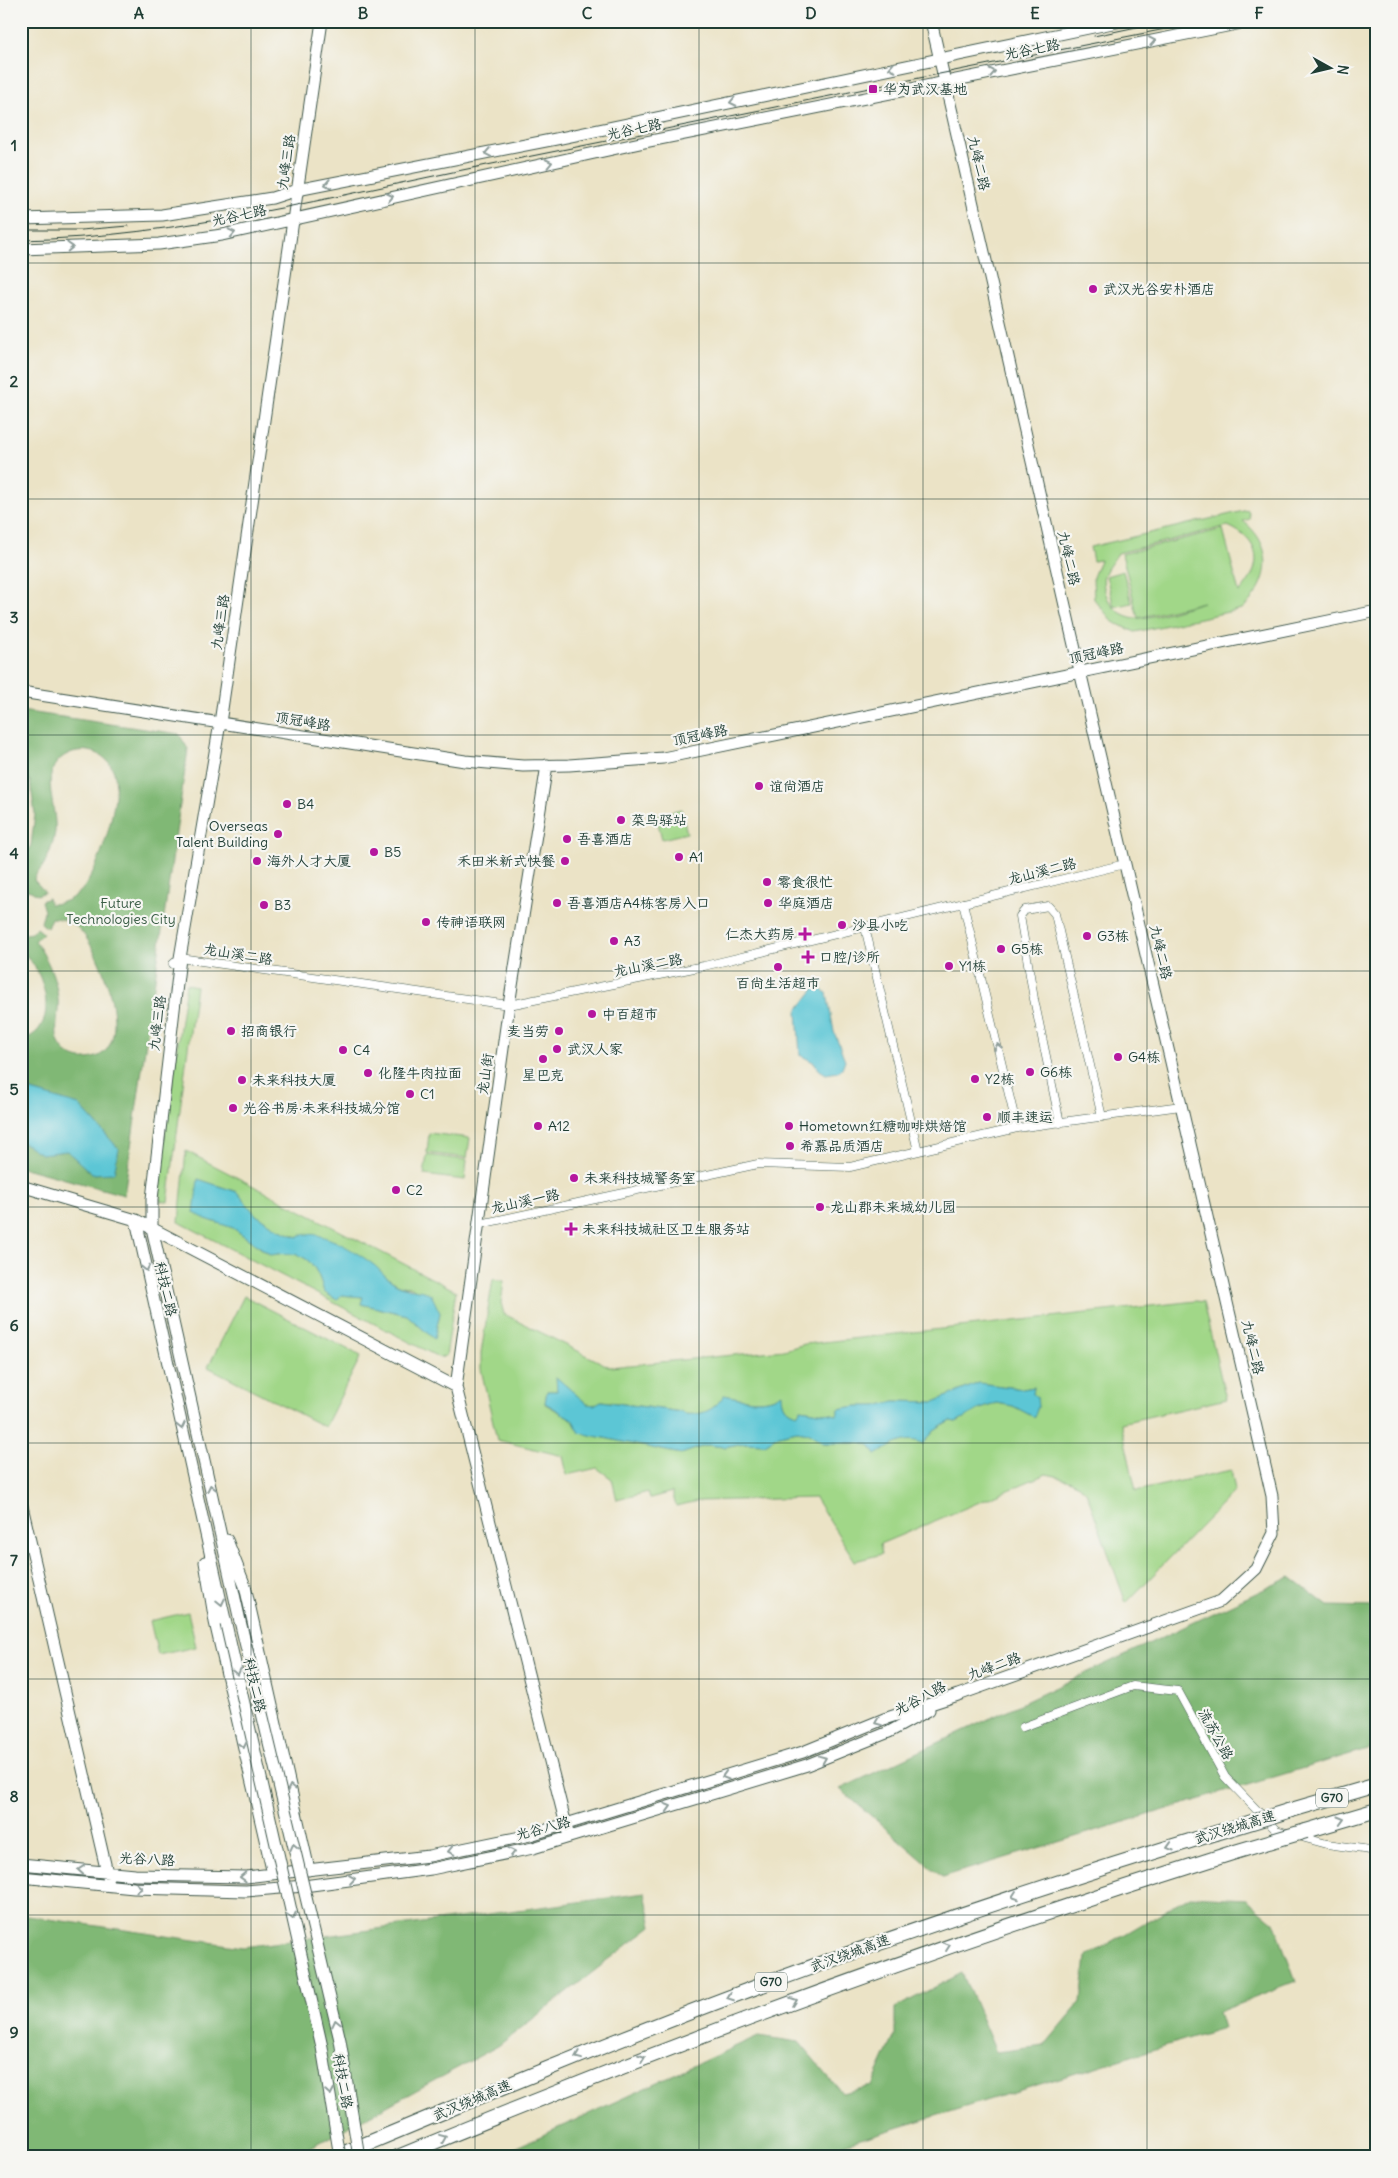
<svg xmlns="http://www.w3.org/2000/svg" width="1398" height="2178" viewBox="0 0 1398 2178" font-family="Delius,'LXGW WenKai TC',sans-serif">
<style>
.green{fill:#a1d788;stroke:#608a5e;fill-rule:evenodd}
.forest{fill:#80b874;stroke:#507a54}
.water{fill:#5bc6d5;stroke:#3d8284}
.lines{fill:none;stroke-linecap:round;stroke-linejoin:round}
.street-casing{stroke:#3e564a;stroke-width:9}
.secondary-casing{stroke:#3e564a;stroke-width:13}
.highway-casing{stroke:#3e564a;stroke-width:16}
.street{stroke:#fff;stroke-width:8}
.secondary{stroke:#fff;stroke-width:11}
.highway{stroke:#fff;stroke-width:14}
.tram{stroke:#1f3d34;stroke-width:1}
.secondary-bridge-casing{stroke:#3e564a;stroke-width:13;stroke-linecap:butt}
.highway-bridge-casing{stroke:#3e564a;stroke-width:16;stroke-linecap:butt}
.secondary-bridge{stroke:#fff;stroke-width:11}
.highway-bridge{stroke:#fff;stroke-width:14}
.oneway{stroke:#8f9e9a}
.grid{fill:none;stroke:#1f3d34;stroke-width:1;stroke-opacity:0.55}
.poi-dot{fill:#b5179e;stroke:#f6f6f2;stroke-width:2}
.labels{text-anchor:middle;stroke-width:4.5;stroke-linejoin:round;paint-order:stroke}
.shield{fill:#f6f6f2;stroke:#60746d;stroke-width:1}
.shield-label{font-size:12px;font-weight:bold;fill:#1f3d34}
.street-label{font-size:14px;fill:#1f3d34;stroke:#f6f6f2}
.poi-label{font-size:14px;fill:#1f3d34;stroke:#f6f6f2;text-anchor:start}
.park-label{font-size:14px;fill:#395c45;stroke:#f6f6f2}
.neatline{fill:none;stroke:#1f3d34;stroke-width:2}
.grid-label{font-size:16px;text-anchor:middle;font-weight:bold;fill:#1f3d34}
</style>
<rect width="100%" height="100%" fill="#f6f6f2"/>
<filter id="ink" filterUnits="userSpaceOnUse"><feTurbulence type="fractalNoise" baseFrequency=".02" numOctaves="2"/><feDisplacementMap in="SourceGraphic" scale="10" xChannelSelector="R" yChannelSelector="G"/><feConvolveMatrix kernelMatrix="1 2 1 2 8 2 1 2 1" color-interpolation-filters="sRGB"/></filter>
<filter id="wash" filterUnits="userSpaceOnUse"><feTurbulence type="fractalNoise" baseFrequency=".0096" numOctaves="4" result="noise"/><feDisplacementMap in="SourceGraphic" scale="20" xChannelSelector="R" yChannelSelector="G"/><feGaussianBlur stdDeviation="1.12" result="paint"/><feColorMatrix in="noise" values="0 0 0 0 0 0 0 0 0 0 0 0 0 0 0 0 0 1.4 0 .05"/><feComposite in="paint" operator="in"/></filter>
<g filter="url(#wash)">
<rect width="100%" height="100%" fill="#ebe3c6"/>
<path class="green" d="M1248,510L1250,519L1243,521C1275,546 1272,583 1242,609L1135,632L1113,622L1094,599L1093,577L1100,560L1093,561L1090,547ZM1228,526C1262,541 1264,567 1239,593L1223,529L1122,554L1138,618L1203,602C1190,606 1146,620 1135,618C1123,616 1114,610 1108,599C1098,576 1105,573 1118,553Z
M1123,571L1132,603L1114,607L1106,576Z
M681,809L687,833L662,839L656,815Z
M186,984L196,986L168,1202L160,1201V1169Z
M429,1133L470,1138L467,1158L427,1153Z
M186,1151L456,1291L446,1356L440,1358L179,1222ZM198,1179L237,1192L256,1215L280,1230L298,1237L335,1241L374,1265L387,1278L401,1286L412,1287L440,1313L434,1339L407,1315L361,1304L364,1297L340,1295L337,1300L324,1292C316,1261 304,1249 270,1255L233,1228L206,1219Z
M427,1155L467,1160L465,1180L424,1175Z
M493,1279L504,1281L501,1303L504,1314L610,1367L784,1350L805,1344L1196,1301L1203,1302L1226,1399L1121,1423L1136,1491L1231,1470L1235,1491L1126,1603L1086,1491C1074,1480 1062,1477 1046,1474L880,1544L882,1554L855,1561L815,1498L698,1501L676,1506L672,1492L650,1498L648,1492L617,1500L612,1479L597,1468L567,1475L563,1456L497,1440L481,1369V1353ZM557,1378L587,1404L594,1405L602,1401L682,1412L684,1414C702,1416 715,1410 724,1395C743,1399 765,1404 781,1394C783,1405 785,1411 797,1414L801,1409L837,1415L839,1409L856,1406H877L895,1401L934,1402L979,1383L1023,1389L1034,1387L1033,1394L1038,1407L1034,1417L1013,1406L997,1403L978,1410L956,1422L950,1421L934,1431L923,1444C907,1434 889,1446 876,1455L870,1445L859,1443H824L809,1433L797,1431L779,1435L765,1444L744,1443L724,1447L707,1445L681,1454L580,1433L572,1419L545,1404L547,1391H557Z
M244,1296L361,1356L325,1427L208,1367Z
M188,1612L196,1647L158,1655L150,1621Z"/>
<path class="forest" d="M21,711L179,734L188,749L124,1195L21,1167V1146L24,1143L41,1154L67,1151L92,1174L114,1172L119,1149L79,1105L25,1089L21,1090V1040C54,1032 49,993 36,969C33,962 23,954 21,947C20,943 21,939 21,935L31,933L37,928L43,933L35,941C47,958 56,977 58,998C60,1015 51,1035 63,1049C69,1056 78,1060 87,1059C141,1055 101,950 79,929C71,921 62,918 51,918L47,928L41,923L44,911L41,901L48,898L50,904C62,904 72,899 81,891C99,872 122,797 114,772C104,743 62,744 52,771C46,788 57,812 55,832C53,843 50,854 44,864C41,870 35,874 34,880L45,892L37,895L31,891L21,889V869L31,845L35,814L30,781L21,770Z
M1290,1577L1328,1606L1377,1607V1746L942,1877L840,1789Z
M645,1893L652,1926L498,2046L315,2145L289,2157H21V1915L243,1947Z
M1190,1896L1246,1899L1274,1922L1296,1982L1218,2012L1223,2028L802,2157H495L758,2036L799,2042L842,2093L872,2086L895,2035V2008L962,1973L996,2052L1044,2046L1081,2002L1086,1957Z"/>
<path class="water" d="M814,989H820L827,993L834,1032L845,1060L842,1068L838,1072L826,1074L818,1069L815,1063L800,1055L797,1011Z
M25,1089L79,1105L119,1149L114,1173L92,1174L67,1151L41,1154L24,1143L21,1146V1090Z
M198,1179L237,1192L256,1215L280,1230L297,1237C316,1225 358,1253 374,1265C382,1272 390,1282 401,1286C411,1290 421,1289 431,1294L440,1313L434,1339L407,1315L361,1304L363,1297L341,1295L337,1300L324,1292C316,1261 304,1249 271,1255L233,1228L206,1219L194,1213Z
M556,1377L587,1404L594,1405L601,1401L682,1412L684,1414C702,1416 715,1410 724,1395C743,1399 765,1405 782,1393C782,1405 785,1411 797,1414L801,1409L837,1415L839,1409L856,1406H877L895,1401L934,1402L979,1383L1023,1389L1034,1387L1033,1394L1037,1397L1038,1407L1034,1417L1013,1406L997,1403L978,1410L956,1422L950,1421L934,1431L923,1444C908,1434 889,1447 876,1455L870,1445L859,1443H824L809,1433L797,1431L779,1435L765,1444L744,1443L724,1447L707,1445L681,1454L580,1433L572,1419L545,1403L547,1391H557Z"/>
</g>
<g filter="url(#ink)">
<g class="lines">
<defs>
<path id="street" d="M963,903L1017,1128
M865,927L918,1151
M173,964L180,958L509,1005L704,966L1125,864
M1060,1123L1034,999L1020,916L1025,910L1048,906L1055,914L1102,1117
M480,1224L758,1164L850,1167L1017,1128L1181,1106
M1023,1727L1133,1686L1178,1691L1225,1777L1276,1830L1327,1844L1377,1851"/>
<path id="secondary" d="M21,219L162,215L272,198L297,190L556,139L1122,21
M21,249L159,244L222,235L640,143L1252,21
M21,692L465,761L523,766L569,765L663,758L1377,611
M547,765L509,1005L456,1387L569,1837
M21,1186L136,1220L456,1387
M136,1220L226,1624
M21,1502L108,1877
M227,1540L245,1586L309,1870
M205,1562L215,1622L273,1874
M240,1621L152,1228V1199L180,958L220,723L322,21
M21,1864L135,1875L246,1877L429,1856L530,1835L803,1752L884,1719L958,1695L1221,1601L1256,1569L1274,1533L1272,1496L1080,671L931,21
M21,1877L134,1888L246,1891L304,1886L431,1869L533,1848L807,1765L889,1732L929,1710"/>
<path id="highway" d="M1288,1811L1377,1785
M1306,1831L1377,1810
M335,2157C469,2101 602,2045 738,1994C896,1935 1055,1882 1216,1833
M398,2157C672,2043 951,1941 1235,1852"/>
</defs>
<use href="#street" class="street-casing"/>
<use href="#secondary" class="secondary-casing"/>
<use href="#highway" class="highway-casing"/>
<use href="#street" class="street"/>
<use href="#secondary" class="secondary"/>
<use href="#highway" class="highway"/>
<path class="tram" d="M1094,36L1165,21
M21,230H81L128,226
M21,240C180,237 332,196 487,165C727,117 966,68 1206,21"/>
<defs>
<path id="secondary-bridge" d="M240,1621L340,2040L359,2157
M226,1624L322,2047L340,2157"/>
<path id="highway-bridge" d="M1216,1833L1288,1811
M1235,1852L1306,1831"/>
</defs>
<use href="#secondary-bridge" class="secondary-bridge-casing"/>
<use href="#highway-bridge" class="highway-bridge-casing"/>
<use href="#secondary-bridge" class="secondary-bridge"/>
<use href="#highway-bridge" class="highway-bridge"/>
</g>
<defs><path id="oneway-chevron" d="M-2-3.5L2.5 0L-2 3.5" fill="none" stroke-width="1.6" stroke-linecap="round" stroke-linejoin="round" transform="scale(1.25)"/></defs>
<g class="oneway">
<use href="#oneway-chevron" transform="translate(1152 41) rotate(-11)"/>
<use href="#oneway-chevron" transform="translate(892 68) rotate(168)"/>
<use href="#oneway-chevron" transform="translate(992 72) rotate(-11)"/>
<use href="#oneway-chevron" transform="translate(733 102) rotate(168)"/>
<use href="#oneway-chevron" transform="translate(488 153) rotate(169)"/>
<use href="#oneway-chevron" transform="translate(549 163) rotate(-12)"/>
<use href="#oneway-chevron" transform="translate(328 184) rotate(169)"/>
<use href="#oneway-chevron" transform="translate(390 197) rotate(-12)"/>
<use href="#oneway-chevron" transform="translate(232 233) rotate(-13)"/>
<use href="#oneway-chevron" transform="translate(70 247) rotate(-2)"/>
<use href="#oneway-chevron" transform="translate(998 1047) rotate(-104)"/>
<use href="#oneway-chevron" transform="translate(146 1268) rotate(77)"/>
<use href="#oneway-chevron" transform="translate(181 1426) rotate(77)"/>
<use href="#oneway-chevron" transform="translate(211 1488) rotate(-103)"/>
<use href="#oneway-chevron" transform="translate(221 1602) rotate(77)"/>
<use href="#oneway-chevron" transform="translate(237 1672) rotate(77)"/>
<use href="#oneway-chevron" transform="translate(878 1722) rotate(158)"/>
<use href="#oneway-chevron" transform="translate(243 1745) rotate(77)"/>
<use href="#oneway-chevron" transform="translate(823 1759) rotate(-22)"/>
<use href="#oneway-chevron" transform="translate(725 1776) rotate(163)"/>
<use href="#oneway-chevron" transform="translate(291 1788) rotate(-103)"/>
<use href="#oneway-chevron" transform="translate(668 1807) rotate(-17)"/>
<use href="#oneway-chevron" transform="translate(1341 1820) rotate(-16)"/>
<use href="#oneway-chevron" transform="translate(294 1847) rotate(-103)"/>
<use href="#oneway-chevron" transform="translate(1170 1847) rotate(163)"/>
<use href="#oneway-chevron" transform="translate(451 1851) rotate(168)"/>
<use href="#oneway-chevron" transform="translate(512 1852) rotate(-12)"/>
<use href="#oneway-chevron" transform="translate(81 1870) rotate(-175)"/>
<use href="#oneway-chevron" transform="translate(243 1877) rotate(178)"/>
<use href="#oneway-chevron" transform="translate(352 1879) rotate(-8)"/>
<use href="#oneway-chevron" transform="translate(139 1888) rotate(2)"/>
<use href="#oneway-chevron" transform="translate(1015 1896) rotate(161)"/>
<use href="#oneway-chevron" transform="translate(292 1916) rotate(77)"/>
<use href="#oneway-chevron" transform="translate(947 1946) rotate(-19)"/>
<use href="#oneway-chevron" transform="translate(730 1997) rotate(159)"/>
<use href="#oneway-chevron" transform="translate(794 2001) rotate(-20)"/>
<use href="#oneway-chevron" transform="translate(336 2023) rotate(-103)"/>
<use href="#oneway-chevron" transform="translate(578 2056) rotate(158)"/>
<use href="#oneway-chevron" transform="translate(642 2058) rotate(-21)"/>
<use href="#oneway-chevron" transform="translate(330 2092) rotate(80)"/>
<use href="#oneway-chevron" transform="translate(443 2138) rotate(-22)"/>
</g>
</g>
<path class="grid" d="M251,21V2157M475,21V2157M699,21V2157M923,21V2157M1147,21V2157M21,263H1377M21,499H1377M21,735H1377M21,971H1377M21,1207H1377M21,1443H1377M21,1679H1377M21,1915H1377"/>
<g class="poi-dot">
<rect x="868" y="84" width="10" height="10" rx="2.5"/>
<circle cx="1093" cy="289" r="5"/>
<circle cx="759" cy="786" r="5"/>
<circle cx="287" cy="804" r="5"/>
<circle cx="621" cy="820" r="5"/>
<circle cx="278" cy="834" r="5"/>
<circle cx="567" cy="839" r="5"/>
<circle cx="374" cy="852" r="5"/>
<circle cx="679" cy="857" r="5"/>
<circle cx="257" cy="861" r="5"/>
<circle cx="565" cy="861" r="5"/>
<circle cx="767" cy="882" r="5"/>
<circle cx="557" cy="903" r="5"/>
<circle cx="768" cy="903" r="5"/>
<circle cx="264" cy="905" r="5"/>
<circle cx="426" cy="922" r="5"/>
<circle cx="842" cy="925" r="5"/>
<path d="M802.5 926.5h5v5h5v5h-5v5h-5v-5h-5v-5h5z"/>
<circle cx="1087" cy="936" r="5"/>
<circle cx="614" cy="941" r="5"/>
<circle cx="1001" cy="949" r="5"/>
<path d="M805.5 949.5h5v5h5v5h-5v5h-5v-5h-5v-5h5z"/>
<circle cx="949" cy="966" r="5"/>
<circle cx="778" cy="967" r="5"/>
<circle cx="592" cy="1014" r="5"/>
<circle cx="231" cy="1031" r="5"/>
<circle cx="559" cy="1031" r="5"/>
<circle cx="557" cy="1049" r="5"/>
<circle cx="343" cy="1050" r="5"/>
<circle cx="1118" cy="1057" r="5"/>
<circle cx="543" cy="1059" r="5"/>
<circle cx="1030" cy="1072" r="5"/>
<circle cx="368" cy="1073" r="5"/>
<circle cx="975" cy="1079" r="5"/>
<circle cx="242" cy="1080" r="5"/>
<circle cx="410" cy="1094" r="5"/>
<circle cx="233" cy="1108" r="5"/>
<circle cx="987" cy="1117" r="5"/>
<circle cx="538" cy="1126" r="5"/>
<circle cx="789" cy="1126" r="5"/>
<circle cx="790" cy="1146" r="5"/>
<circle cx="574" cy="1178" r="5"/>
<circle cx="396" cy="1190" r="5"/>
<circle cx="820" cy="1207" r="5"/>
<path d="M568.5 1221.5h5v5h5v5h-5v5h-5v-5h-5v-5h5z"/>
</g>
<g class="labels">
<g class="shield">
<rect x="1316" y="1788.5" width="32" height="19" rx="4"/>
<rect x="755" y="1972.5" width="32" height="19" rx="4"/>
</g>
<g class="shield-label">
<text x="1332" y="1802">G70</text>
<text x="771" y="1986">G70</text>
</g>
<g class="street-label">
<text transform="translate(1032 49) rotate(-11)" y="5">光谷七路</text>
<text transform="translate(634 129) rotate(-12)" y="5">光谷七路</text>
<text transform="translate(286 162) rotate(-82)" y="5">九峰三路</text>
<text transform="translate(979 163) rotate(77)" y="5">九峰二路</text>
<text transform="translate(239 215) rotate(-12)" y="5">光谷七路</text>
<text transform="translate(1069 558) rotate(77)" y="5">九峰二路</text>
<text transform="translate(220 622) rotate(-82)" y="5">九峰三路</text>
<text transform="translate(1096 653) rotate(-12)" y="5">顶冠峰路</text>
<text transform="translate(303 721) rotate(9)" y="5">顶冠峰路</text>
<text transform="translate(700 735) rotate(-12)" y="5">顶冠峰路</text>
<text transform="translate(1042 871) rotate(-14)" y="5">龙山溪二路</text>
<text transform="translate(1161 952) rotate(77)" y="5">九峰二路</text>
<text transform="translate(238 954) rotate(9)" y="5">龙山溪二路</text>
<text transform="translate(648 965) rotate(-11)" y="5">龙山溪二路</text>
<text transform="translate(157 1023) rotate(-83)" y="5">九峰三路</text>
<text transform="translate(485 1074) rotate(-82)" y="5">龙山街</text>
<text transform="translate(525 1201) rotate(-12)" y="5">龙山溪一路</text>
<text transform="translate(166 1289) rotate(77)" y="5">科技二路</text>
<text transform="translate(1253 1347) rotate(77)" y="5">九峰二路</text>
<text transform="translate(994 1666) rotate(-20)" y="5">九峰二路</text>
<text transform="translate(255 1685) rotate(77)" y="5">科技二路</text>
<text transform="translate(920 1698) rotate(-28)" y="5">光谷八路</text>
<text transform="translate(1216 1734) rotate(61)" y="5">流苏公路</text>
<text transform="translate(1235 1827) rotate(-17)" y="5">武汉绕城高速</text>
<text transform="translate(543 1828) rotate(-15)" y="5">光谷八路</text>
<text transform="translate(147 1859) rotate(3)" y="5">光谷八路</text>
<text transform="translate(850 1953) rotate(-20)" y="5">武汉绕城高速</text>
<text transform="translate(343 2081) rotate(80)" y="5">科技二路</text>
<text transform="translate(472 2100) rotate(-23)" y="5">武汉绕城高速</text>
</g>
<g class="poi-label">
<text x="883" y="94">华为武汉基地</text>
<text x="1103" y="294">武汉光谷安朴酒店</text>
<text x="769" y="791">谊尚酒店</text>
<text x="297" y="809">B4</text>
<text x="631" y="825">菜鸟驿站</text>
<text x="268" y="831" text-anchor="end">Overseas<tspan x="268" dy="16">Talent Building</tspan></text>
<text x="577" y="844">吾喜酒店</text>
<text x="384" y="857">B5</text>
<text x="689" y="862">A1</text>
<text x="267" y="866">海外人才大厦</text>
<text x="555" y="866" text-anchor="end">禾田米新式快餐</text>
<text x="777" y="887">零食很忙</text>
<text x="567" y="908">吾喜酒店A4栋客房入口</text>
<text x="778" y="908">华庭酒店</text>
<text x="274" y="910">B3</text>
<text x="436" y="927">传神语联网</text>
<text x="852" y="930">沙县小吃</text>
<text x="795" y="939" text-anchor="end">仁杰大药房</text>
<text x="1097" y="941">G3栋</text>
<text x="624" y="946">A3</text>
<text x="1011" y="954">G5栋</text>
<text x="819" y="962">口腔/诊所</text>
<text x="959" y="971">Y1栋</text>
<text x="778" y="988" text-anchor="middle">百尚生活超市</text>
<text x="602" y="1019">中百超市</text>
<text x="241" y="1036">招商银行</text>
<text x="549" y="1036" text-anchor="end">麦当劳</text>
<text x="567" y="1054">武汉人家</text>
<text x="353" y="1055">C4</text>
<text x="1128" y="1062">G4栋</text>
<text x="1040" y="1077">G6栋</text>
<text x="378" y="1078">化隆牛肉拉面</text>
<text x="543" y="1080" text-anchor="middle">星巴克</text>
<text x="985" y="1084">Y2栋</text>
<text x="252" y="1085">未来科技大厦</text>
<text x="420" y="1099">C1</text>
<text x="243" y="1113">光谷书房·未来科技城分馆</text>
<text x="997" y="1122">顺丰速运</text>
<text x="548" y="1131">A12</text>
<text x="799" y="1131">Hometown红糖咖啡烘焙馆</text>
<text x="800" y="1151">希慕品质酒店</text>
<text x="584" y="1183">未来科技城警务室</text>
<text x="406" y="1195">C2</text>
<text x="830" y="1212">龙山郡未来城幼儿园</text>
<text x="582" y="1234">未来科技城社区卫生服务站</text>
</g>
<g class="park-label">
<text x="121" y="908">Future<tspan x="121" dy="16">Technologies City</tspan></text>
</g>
</g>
<rect width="1398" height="2178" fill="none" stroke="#f6f6f2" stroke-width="55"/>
<g transform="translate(1330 68) rotate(98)" stroke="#f6f6f2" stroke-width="4" paint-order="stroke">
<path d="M0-4L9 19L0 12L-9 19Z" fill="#1f3d34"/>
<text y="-8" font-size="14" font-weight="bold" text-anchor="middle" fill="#1f3d34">N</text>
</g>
<rect x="28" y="28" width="1342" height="2122" class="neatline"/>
<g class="grid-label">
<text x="139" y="19">A</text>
<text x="363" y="19">B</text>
<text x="587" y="19">C</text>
<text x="811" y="19">D</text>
<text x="1035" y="19">E</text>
<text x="1259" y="19">F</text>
<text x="14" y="151">1</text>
<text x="14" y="387">2</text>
<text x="14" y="623">3</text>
<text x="14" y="859">4</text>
<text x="14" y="1095">5</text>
<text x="14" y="1331">6</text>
<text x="14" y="1566">7</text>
<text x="14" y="1802">8</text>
<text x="14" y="2038">9</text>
</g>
</svg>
